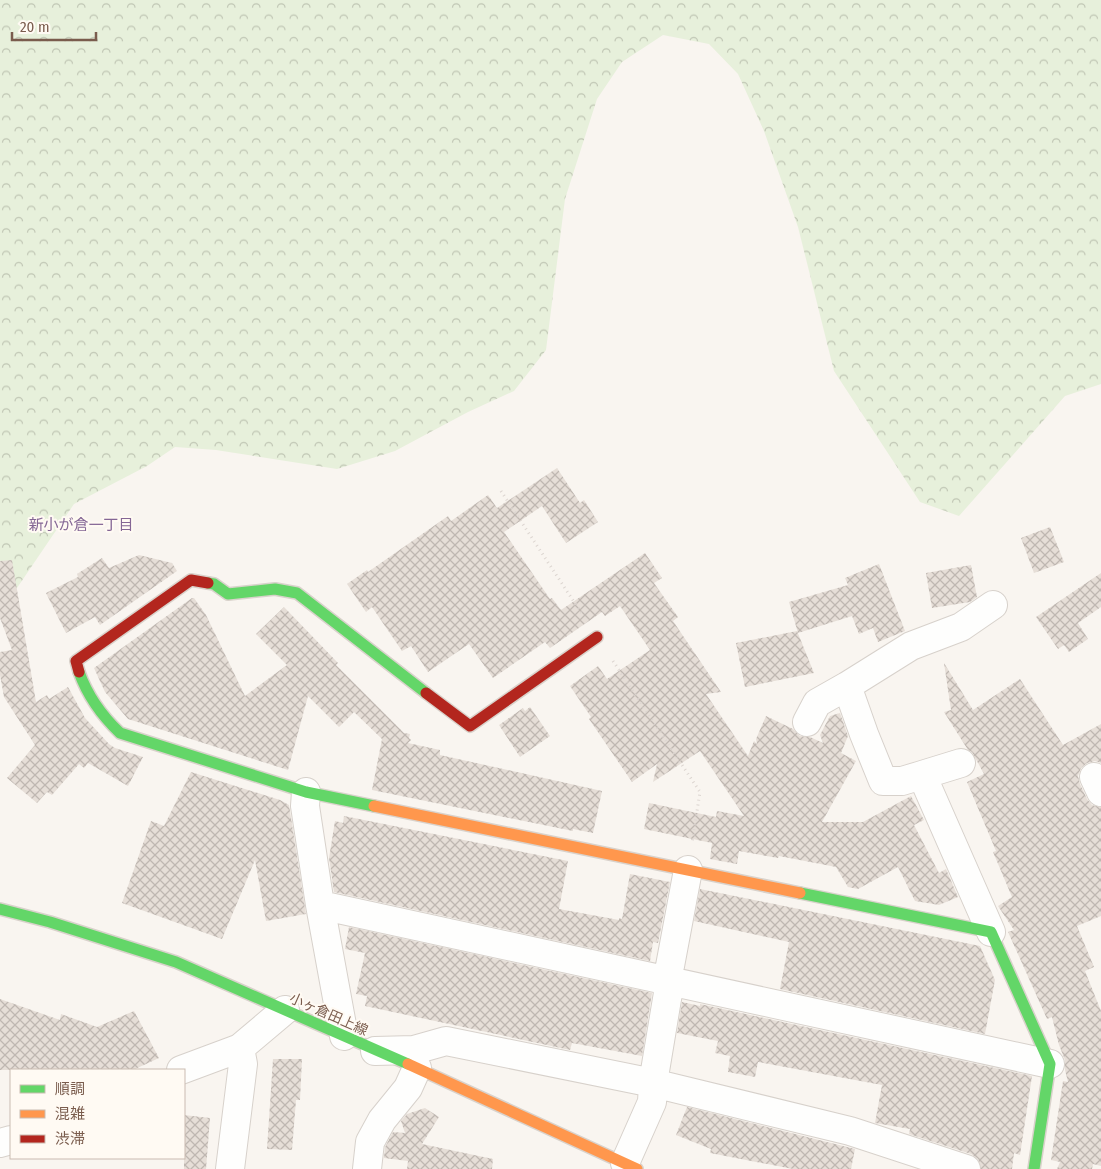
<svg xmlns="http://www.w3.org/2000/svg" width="1101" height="1169" viewBox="0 0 1101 1169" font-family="'Fira Sans Condensed','Noto Sans JP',sans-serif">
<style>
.forest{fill:url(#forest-crowns)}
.building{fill:url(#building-cross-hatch)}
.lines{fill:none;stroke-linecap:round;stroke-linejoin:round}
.street-casing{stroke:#d7d1cb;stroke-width:30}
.fast-casing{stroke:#d9d2cb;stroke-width:14}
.slow-casing{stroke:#d9d2cb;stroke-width:14}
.jam-casing{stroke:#d9d2cb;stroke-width:14}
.path{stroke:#dcd5d0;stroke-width:3;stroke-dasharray:1 4;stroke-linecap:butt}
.street{stroke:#fefefd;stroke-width:28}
.fast{stroke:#63d668;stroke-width:11}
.slow{stroke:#ff974d;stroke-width:11}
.jam{stroke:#b3261e;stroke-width:11}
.labels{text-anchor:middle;stroke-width:4;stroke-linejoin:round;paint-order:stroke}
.street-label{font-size:14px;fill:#7a5c4d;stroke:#fffaf3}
.neighbourhood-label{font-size:15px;fill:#846695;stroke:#fffaf3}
</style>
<defs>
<pattern id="forest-crowns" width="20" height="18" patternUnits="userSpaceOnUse" patternTransform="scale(1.25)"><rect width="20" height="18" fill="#e7f0db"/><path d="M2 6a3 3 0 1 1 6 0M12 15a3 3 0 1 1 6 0" fill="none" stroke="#c0c6b4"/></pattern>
<pattern id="building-cross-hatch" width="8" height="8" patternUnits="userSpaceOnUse" patternTransform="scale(1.25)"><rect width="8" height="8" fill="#e6ded7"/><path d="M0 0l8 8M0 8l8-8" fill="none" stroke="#bfb7b1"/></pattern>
</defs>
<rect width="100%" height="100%" fill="#f9f5f0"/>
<path class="forest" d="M0,0H1101V384L1065,396L959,516L920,502L834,371L798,227L764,131L738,74L709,44L663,35L622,62L597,99L565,199L546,350L514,391L468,412L395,451L337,469L216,450L175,447L147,466L74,504L0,613Z"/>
<path class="building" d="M557,468L580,503L584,500L598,522L566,543L542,506L504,532L550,599L552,598L561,610L645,553L662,578L654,583L678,617L673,621L721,692L706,694L748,756L754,741L757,744L756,739L766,716L793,729L800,736L810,737L823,743L820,735L830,716L840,713L848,736L841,753L856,761L822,822H863L911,796L924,820L914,825L939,873L946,869L958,897L939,905L915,901L898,867L858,889L848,887L836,867L779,856L778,858L739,851L737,864L710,859L712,843L644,829L649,803L716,817L717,811L744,816L700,751L653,782L657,764L632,782L589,719L591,717L570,686L598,666L607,679L650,650L620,606L605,616L602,612L550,648L545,642L493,678L469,644L428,672L411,646L402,651L372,607L366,612L347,584L367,570L368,572L448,516L451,521L488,495L497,508Z
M1050,527L1064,562L1034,573L1021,538Z
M139,555L172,563L177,571L100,625L95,617L66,633L46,593L78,577L77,574L102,558L109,568Z
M12,560L36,702L47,695L49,699L68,687L85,718L109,744L115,748L143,757L128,786L88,763L84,768L79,764L52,795L47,792L37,803L7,778L35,745L4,697L0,675V652L12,650L0,618V561Z
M879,564L905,631L878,642L873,628L859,634L852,616L798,633L789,602L848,585L845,578Z
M971,565L977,597L970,602L932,608L926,573Z
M1101,573V607L1078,623L1088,639L1069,652L1064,645L1058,649L1036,617Z
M192,598H194L206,615L245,696L287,665L256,634L284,607L338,663L336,665L404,733L410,734L409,738L411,740L408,743L440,750V755L602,791L593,833L573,829V831L372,790L382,739L354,712L339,727L308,696L288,770L128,719L105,692L94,668Z
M797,631L814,673L745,687L736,643Z
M944,663L973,710L1020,679L1063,745L1101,724V763L1095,761L1087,763L1081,768L1078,776L1080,784L1087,799L1092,805L1101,807V916L1077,926L1094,967L1085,971L1101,1011V1166L1093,1164L1092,1169H1057L1060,1162L1051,1160L1063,1081L1068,1082L1065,1070V1060L1059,1045L1052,1017L1047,1019L1008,932L1014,930L998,906L1012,897L993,852L996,851L967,782L984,774L972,752L968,750L944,712L951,710Z
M530,707L550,736L520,757L499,725L523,708L525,711Z
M191,772L280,800L289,805L306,914L266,921L255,860L222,939L122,903L151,821L164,826Z
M344,816L568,861L559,909L619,920V918L622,919L630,874L670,882L658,943L653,942L650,961L334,892L329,858L335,821L343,823Z
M700,889L980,946L995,980L985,1034L780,989L789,942L694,921Z
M349,927L652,993L642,1056L572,1043L570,1050L365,1006L367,996L356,994L365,953L345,949Z
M0,999L60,1020L61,1014L97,1027L134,1011L159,1058L133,1070H0Z
M682,1002L700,1006V1004L1032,1076L1020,1155L1014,1153L1012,1169H981L978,1159L971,1154L909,1134L910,1129L875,1123L882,1085L758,1062L755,1077L728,1072L730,1056L715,1053L718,1041L677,1033Z
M273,1059H302L300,1100H296L292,1150L267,1149Z
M687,1107L855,1149L851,1169H793L710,1153L711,1149L676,1135Z
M425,1108L439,1117L422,1144L493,1159L492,1169H407L408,1161L384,1158L385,1147L393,1132L405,1133L401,1121L407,1114Z
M184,1115L210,1118L206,1169H184Z"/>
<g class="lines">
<defs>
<path id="street" d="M807,722L817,703L847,686
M922,775L961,763
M1094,777L1101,792
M306,792L305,806L320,905L344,1036
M320,905L1050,1064
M991,932L922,775L902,781H883L864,734L847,686L911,646L961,627L993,605
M375,1051L414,1050L446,1041L653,1083L850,1131L966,1169
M181,1070L240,1048L285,1010
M0,1143L11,1140
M625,1163L652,1102L653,1083L668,993L666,979L670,966L688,870
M230,1169L243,1064L240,1048
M367,1169L370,1142L382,1120L408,1088L417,1068"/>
<path id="fast" d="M208,583L214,584L228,594L275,589L297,593L426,693
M79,672C88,697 101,715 120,733L306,792L374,806
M800,893L991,932L1050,1064L1034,1169
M0,909L50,922L176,962L408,1064"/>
<path id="slow" d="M374,806L800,893
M408,1064L637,1169"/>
<path id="jam" d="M79,672L76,661L191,580L208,583
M426,693L470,726L597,637"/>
</defs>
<use href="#street" class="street-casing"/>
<use href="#fast" class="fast-casing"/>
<use href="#slow" class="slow-casing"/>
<use href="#jam" class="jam-casing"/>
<path class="path" d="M501,491L582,614
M613,661L700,792L692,843"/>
<use href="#street" class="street"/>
<use href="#fast" class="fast"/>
<use href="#slow" class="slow"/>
<use href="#jam" class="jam"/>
</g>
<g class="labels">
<g class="street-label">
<text transform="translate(329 1014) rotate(24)" y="5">小ヶ倉田上線</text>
</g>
<g class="neighbourhood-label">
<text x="81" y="530">新小が倉一丁目</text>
</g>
</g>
<rect x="10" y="1069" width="175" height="90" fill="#fffaf3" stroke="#cabbb1"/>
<rect x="20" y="1085" width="25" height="8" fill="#63d668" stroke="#cabbb1"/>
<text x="55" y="1094" font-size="15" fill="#7a5c4d">順調</text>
<rect x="20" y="1110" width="25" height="8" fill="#ff974d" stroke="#cabbb1"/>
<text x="55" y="1119" font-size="15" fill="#7a5c4d">混雑</text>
<rect x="20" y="1135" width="25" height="8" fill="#b3261e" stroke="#cabbb1"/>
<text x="55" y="1144" font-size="15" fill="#7a5c4d">渋滞</text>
<path d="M12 32v8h84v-8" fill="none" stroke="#7a5c4d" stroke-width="2.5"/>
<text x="20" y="32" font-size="15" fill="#7a5c4d" stroke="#fffaf3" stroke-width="4" paint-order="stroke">20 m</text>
</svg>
